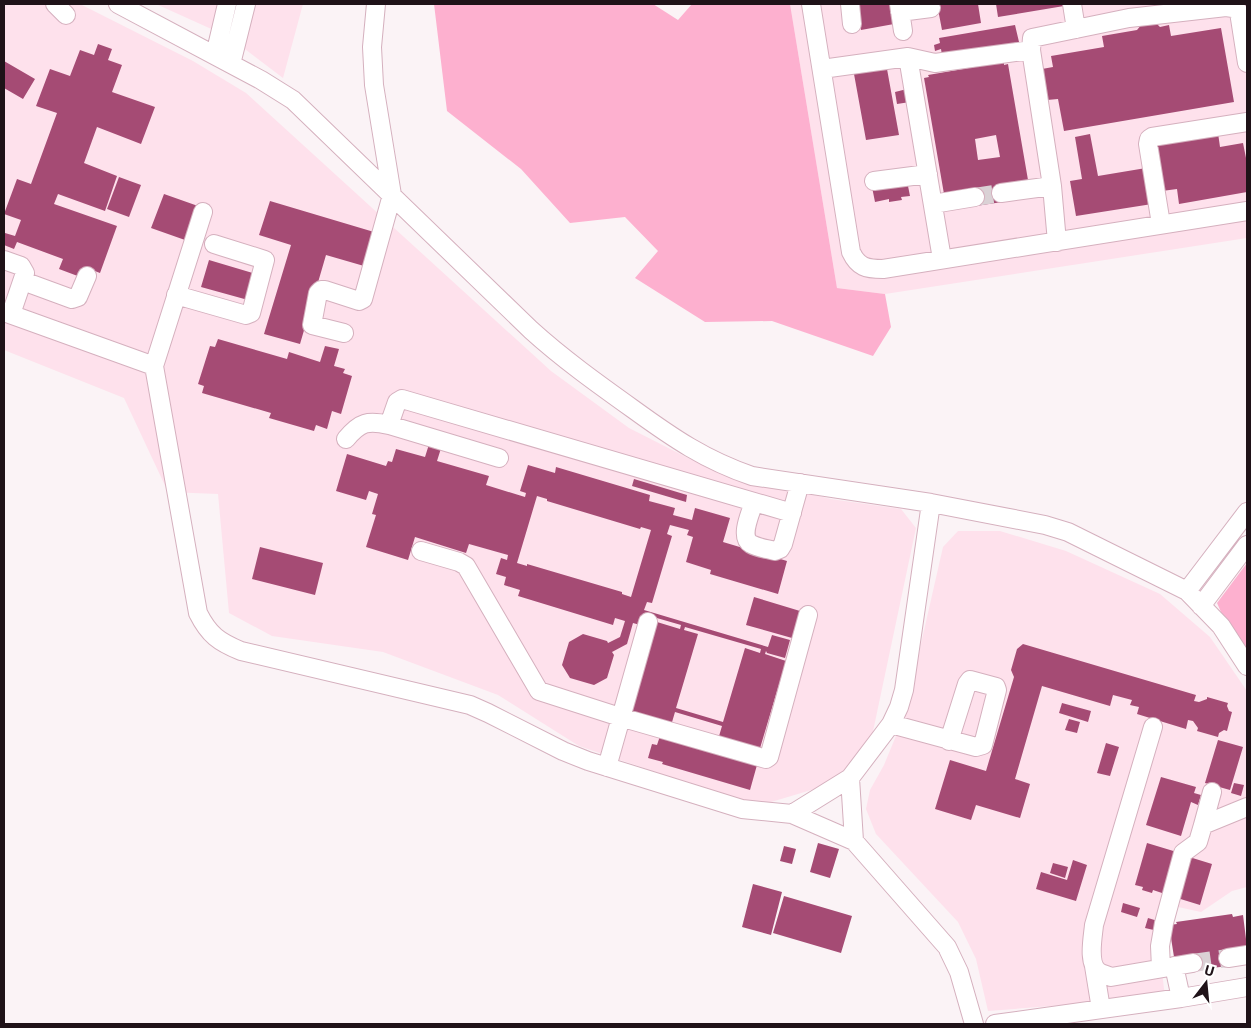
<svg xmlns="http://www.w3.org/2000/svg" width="1251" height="1028" viewBox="0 0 1251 1028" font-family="'Exo 2',sans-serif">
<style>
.built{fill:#fee1ec}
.green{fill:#fdb0cf}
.building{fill:#a54b74;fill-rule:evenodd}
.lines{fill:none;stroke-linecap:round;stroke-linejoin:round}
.minor-tunnel{stroke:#dad1d5;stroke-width:18;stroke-dasharray:18 9;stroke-linecap:butt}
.minor-casing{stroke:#d5b0be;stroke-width:20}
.minor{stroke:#fff;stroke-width:18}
</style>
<rect width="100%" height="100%" fill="#fbf3f6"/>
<path class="built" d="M4,4H80L193,61L246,93L551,371L629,428L690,459L755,481L831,499L901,509L916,528L868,755L845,780L771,802L747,803L579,746L498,695L383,652L272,636L229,613L218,494L168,492L124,398L4,350Z
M156,4H303L283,78L229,37Z
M790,4H1247V238L885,294L837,288Z
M958,531H1000L1066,551L1160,594L1210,637L1247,691V887L1232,891L1201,912L1169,905L1159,947L1165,997L988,1011L976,959L958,922L876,834L866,809L870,790L884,765L905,714L943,547Z"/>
<path class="green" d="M434,4H653L678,20L692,4H790L837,288L885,294L891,327L873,356L772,321L705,322L635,278L658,251L625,217L570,223L521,169L447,111Z
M1247,563V655L1225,621L1217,603Z"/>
<path class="building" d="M856,4H891L894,24L861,30Z
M937,4H978L981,23L942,30Z
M996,4H1063L1064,6L998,17Z
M1155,22L1160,27L1169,25L1171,36L1221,28L1234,102L1064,131L1058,99L1047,100L1042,69L1053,67L1051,56L1104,47L1102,36L1137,30L1142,24Z
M1015,25L1019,42L942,55L941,49L935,51L934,45L940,43L939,38Z
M98,44L112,49L108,60L122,65L112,92L155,107L141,144L97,127L84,163L117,176L105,211L58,194L54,204L117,226L100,273L87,268L83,278L59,269L63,259L17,242L14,249L4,245L5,233L15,236L21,220L4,214L17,179L31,184L57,113L36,106L50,69L70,76L80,50L94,55Z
M4,61L35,79L23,99L4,88Z
M1004,62V65L1008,64L1028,180L999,185L1002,202L976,206L973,189L944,194L924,78L929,77L928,75ZM996,135L1000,157L978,160L975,139Z
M887,69L899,135L866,140L854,74Z
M907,89L910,102L897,104L895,92Z
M1218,133L1220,147L1243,143L1247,163V192L1179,204L1177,189L1162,191L1154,144Z
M1090,134L1098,176L1146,168L1152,204L1076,216L1070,181L1082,179L1075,137Z
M119,177L141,185L129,217L107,209Z
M907,181L910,196L901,197L902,200L889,202V199L875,202L872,187Z
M164,194L198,206L185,240L151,228Z
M270,201L374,232L364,266L326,255L300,344L264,334L291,245L259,235Z
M209,260L256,274L248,300L201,287Z
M218,339L287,359L289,352L320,362L325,346L339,349L334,366L345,369L343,373L352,376L341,414L332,411L327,429L316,425L314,431L269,418L271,413L202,393L204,386L198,384L210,346L215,347Z
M431,438L443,442L437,461L489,476L486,485L525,497L526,493L520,491L528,465L555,473L556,467L650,495L649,501L675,508L673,515L692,520L695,508L730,518L723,542L787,561L778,594L710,574L711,570L686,562L693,537L687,535L689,530L670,525L667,534L672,536L652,603L647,602L644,610L768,647L772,635L790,640L785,658L767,653L766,651L765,654L786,661L758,755L717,743L722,726L675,712L670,729L629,717L657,622L680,629L681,625L643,614L640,625L633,623L627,644L612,652L614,655L607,678L594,685L570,678L562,665L569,642L583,634L607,641L608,643L620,637L625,621L615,618L613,625L518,596L520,590L504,585L506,577L496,574L501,558L507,560L508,555L469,544L466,553L415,537L408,560L366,547L376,515L372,514L378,494L369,491L366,500L336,491L347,454L386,466L388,461L392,462L396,449L425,457ZM537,496L547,499V501L640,529L641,527L651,530L631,597L622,594V592L527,564V566L517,563ZM685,627L761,649L760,653L745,648L723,722L676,708L698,634L684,630Z
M634,479L687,495L686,502L632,486Z
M260,547L323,563L315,595L252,579Z
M754,597L800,611L792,638L746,625Z
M1023,644L1196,695L1194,701L1199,702L1207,699V697L1228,703L1227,706L1229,711L1232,712L1227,731L1224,730L1219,733L1218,737L1197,731L1198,728L1193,721L1188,720L1186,729L1137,714L1139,707L1130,705L1132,700L1113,695L1110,706L1042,686L1015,779L1030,784L1020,818L976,805L971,820L935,809L950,760L986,771L1014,677L1011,670L1017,649Z
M1062,703L1091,711L1088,722L1059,713Z
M1069,719L1080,722L1077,733L1065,730Z
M660,736L757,765L750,790L662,764L663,762L648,758L652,744L657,745Z
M1218,740L1243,747L1230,790L1205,783Z
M1106,743L1119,747L1110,776L1097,773Z
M1161,777L1196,787L1194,793L1201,795L1198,805L1191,802L1181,836L1146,825Z
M1234,783L1244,785L1241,796L1231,793Z
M818,843L839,849L830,878L810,872Z
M1147,843L1180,853L1168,895L1153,890L1152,893L1142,890L1143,887L1135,885Z
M784,846L796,849L792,864L780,861Z
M1186,856L1212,864L1200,905L1174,897Z
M1073,860L1087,865L1076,901L1036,889L1041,872L1067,880Z
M1053,863L1068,867L1065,878L1050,873Z
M753,884L782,892L771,935L742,927Z
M784,896L852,916L841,953L773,933Z
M1123,903L1140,908L1137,917L1121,912Z
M1232,914L1233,917L1243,915L1247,947L1229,966L1194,970L1182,960L1181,956L1174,957L1169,925L1177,924L1176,922Z
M1148,918L1161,922L1158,931L1145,928Z"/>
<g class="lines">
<path class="minor-tunnel" d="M975,197L1001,193
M1193,963L1228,958"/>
<defs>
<path id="minor" d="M55,4L66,15
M118,4L261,80L293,100L531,330C563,359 598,384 633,409C673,438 705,460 752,476L931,503L1045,525L1068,532L1187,591L1221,626L1247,666
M811,4L851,252C858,267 866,269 883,269L1247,211
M850,4L852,24
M899,4L903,31
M1072,4L1076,29
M900,12L931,8
M215,55L227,4
M908,57L935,63L1031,50
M231,64L246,4
M822,69L908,57L942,259
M874,181L928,174
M1001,193L1052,186
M933,204L975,197
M1161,224L1148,144L1149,139L1152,137L1247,122
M1057,242L1052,186L1031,50L1032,38L1129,18L1226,7L1233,8L1239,12L1247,63
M4,260L21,266L25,273L11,314
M23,281L72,299L78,297L87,276
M176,295L246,315L251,313L265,260L214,244
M4,312L154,366L198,613C209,635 219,642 241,651L470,705L488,713L563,751L588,761L742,809L792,814L854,841L947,947L959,972L974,1024
M344,333L312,325L318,293L321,290H325L359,301L363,299L392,195L374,85L372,47L376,4
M154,366L203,212
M389,425L499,458
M346,439C360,422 368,420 389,425L397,402L402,399L792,513
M754,502C751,512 739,537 751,544C758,548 768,549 775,551L780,549L783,544L800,483
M421,551L459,562L466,566L539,691L620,717L766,759L769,757L808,615
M1187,591L1247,512
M1201,606L1247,545
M891,724L976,747L983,745L997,690L996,687L970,680L967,684L949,741
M1153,727L1094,925C1093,937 1087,964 1099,972C1102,974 1107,975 1111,977L1193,963
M607,767L648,622
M850,778L854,841
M792,814L850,778L891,724L899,707L904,690L931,503
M1203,825L1212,792
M1228,958L1247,955
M1094,966L1101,1009
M1174,966L1181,998
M1161,968L1160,946L1164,923L1183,853L1198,842L1203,825L1247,807
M995,1024L1181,998L1247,987"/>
</defs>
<use href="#minor" class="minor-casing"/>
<use href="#minor" class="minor"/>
</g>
<rect width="1251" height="1028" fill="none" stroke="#1f1218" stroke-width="10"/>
<g transform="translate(1206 983) rotate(16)" stroke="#ffffff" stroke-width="4" paint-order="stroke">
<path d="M0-4L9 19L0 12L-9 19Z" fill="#1f1218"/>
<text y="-8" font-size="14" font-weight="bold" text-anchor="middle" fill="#1f1218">U</text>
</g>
</svg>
